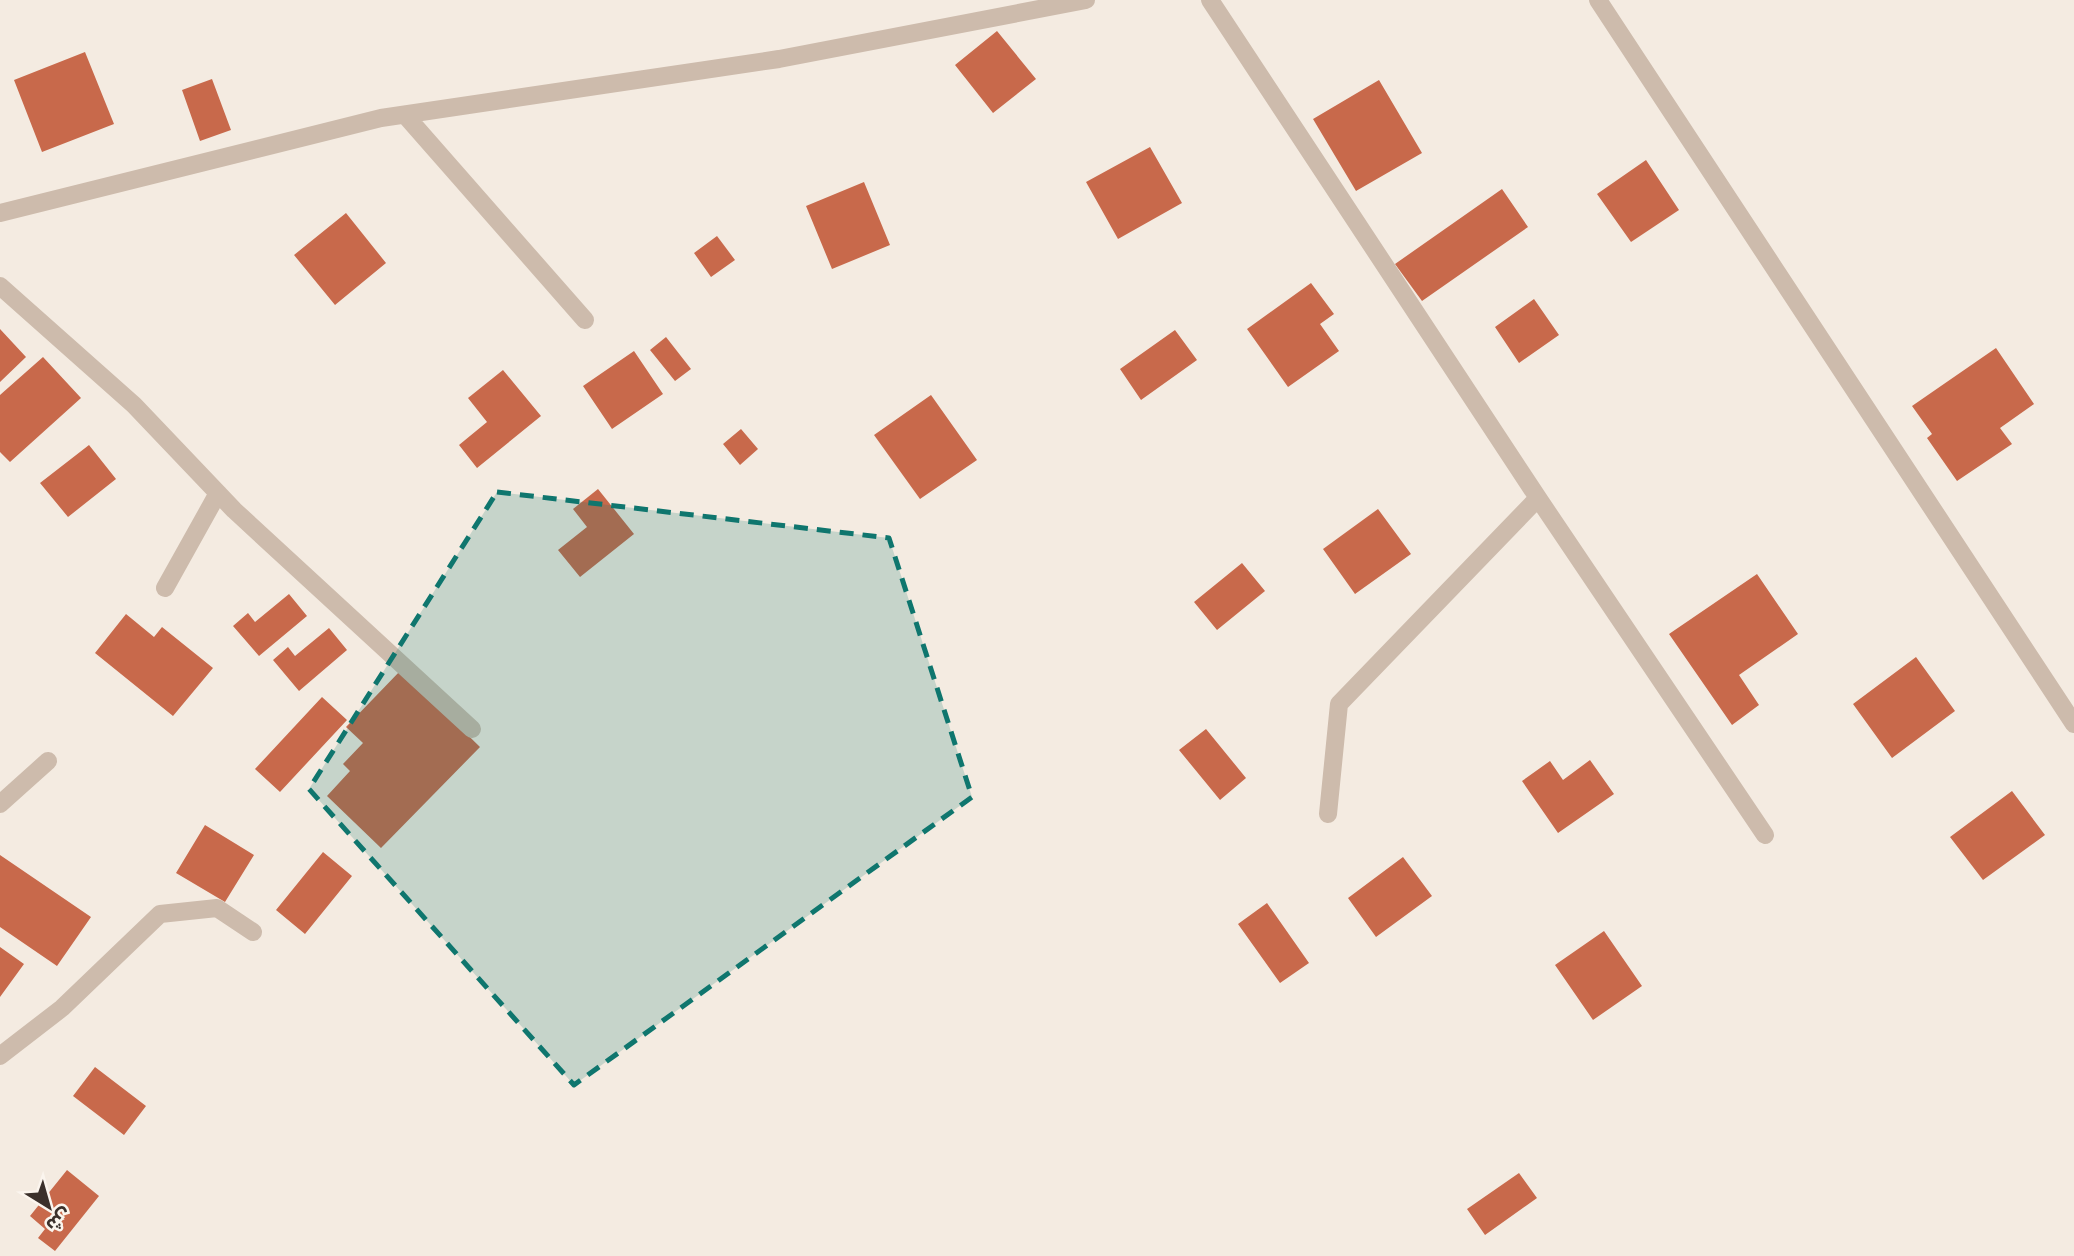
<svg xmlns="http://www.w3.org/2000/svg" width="2074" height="1256" viewBox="0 0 2074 1256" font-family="'Open Sans','Noto Sans Arabic',sans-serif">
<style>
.building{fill:#c8694b}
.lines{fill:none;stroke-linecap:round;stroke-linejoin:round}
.street{stroke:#cdbbac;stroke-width:18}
.marked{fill:#0f766e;fill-opacity:0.2;stroke:#0f766e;stroke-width:5;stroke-dasharray:14 9;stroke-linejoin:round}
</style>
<rect width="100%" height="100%" fill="#f4ebe1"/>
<path class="building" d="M997,31L1036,79L993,113L955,65Z
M85,52L114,124L42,152L14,80Z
M212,79L231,130L200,141L182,90Z
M1379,80L1422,153L1356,191L1313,119Z
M1150,147L1182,203L1118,239L1086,182Z
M1646,160L1679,210L1631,242L1597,194Z
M864,182L890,245L832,269L806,206Z
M1502,189L1528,227L1422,301L1395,264Z
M346,213L386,263L335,305L294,255Z
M717,236L735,260L711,277L694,253Z
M1311,283L1334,314L1320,324L1339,351L1288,387L1247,329Z
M1534,299L1559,335L1519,363L1495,327Z
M0,329L26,357L0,382Z
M1175,330L1197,360L1141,400L1120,369Z
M666,337L691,369L675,381L650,350Z
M1996,348L2034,404L2000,428L2012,444L1957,481L1927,438L1932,434L1912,406Z
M634,351L663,394L612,429L583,386Z
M43,357L81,398L10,462L0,452V395Z
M503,370L541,416L477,468L459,445L487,422L468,398Z
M931,395L977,460L920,499L874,435Z
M741,429L758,449L740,465L723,444Z
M89,445L116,479L68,517L40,483Z
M598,489L634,534L580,577L558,550L587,527L573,509Z
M1378,509L1411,554L1355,594L1323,549Z
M1242,563L1265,591L1217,630L1194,602Z
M1757,574L1798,634L1739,675L1759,705L1732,725L1669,634Z
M289,594L307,616L259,656L233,626L248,613L255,622Z
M126,614L154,637L162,627L213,668L173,716L95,653Z
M329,628L347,650L299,691L273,660L288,647L295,656Z
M1916,657L1955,711L1892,758L1853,704Z
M401,670L480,747L381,848L327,796L350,771L343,764L363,743L346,727Z
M322,697L347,720L280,792L255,769Z
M1206,729L1246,778L1220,800L1179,750Z
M1590,760L1614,794L1558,833L1522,781L1550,761L1563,780Z
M2012,791L2045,835L1983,880L1950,837Z
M205,825L254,855L225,902L176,873Z
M323,852L352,876L305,934L276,910Z
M0,855L91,917L57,966L0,927Z
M1403,857L1432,896L1376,937L1348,898Z
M1267,903L1309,963L1280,983L1238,924Z
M1604,931L1642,986L1593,1020L1555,965Z
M0,947L24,964L0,997Z
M95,1067L146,1106L124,1135L73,1096Z
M67,1170L99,1196L55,1251L38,1238L45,1229L30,1216Z
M1519,1173L1537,1198L1485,1235L1467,1209Z"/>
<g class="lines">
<path class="street" d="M1210,0L1538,498L1765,835
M1598,0L2074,724
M405,115L585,320
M0,213L381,118L779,59L1086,0
M0,286L134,405L234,510L472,729
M165,588L218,493
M0,804L48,761
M1328,814L1339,704L1538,498
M0,1056L62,1008L160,914L217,908L253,932"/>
</g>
<path class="marked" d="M497,492L889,538L972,797L574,1085L309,789Z"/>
<g transform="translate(49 1207) rotate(143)" stroke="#fbf5ee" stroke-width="5" paint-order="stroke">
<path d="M0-5L12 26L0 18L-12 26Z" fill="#3b302b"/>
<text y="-10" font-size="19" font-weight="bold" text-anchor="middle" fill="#3b302b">ش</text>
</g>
</svg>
